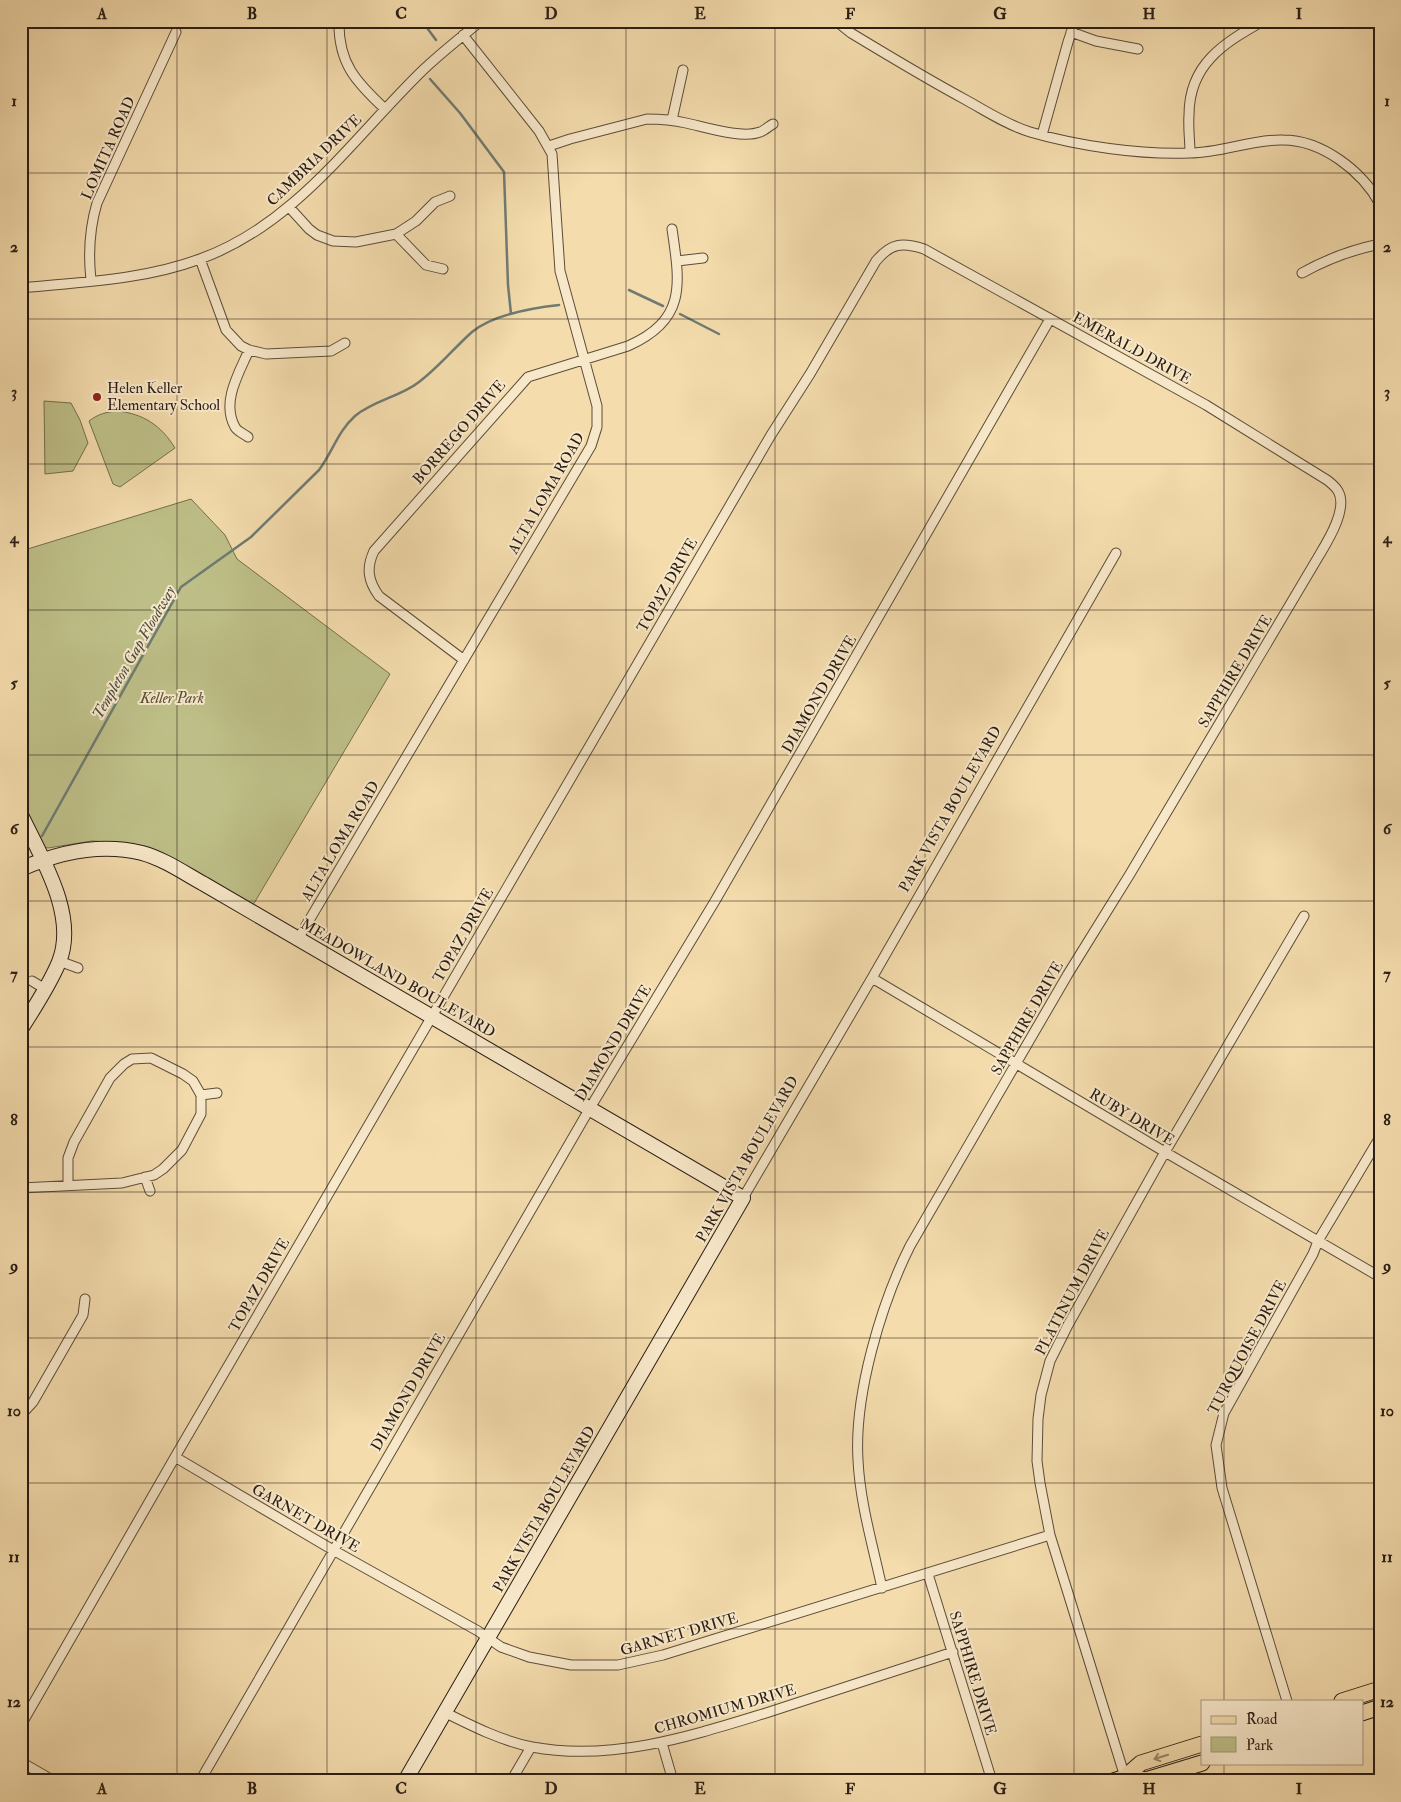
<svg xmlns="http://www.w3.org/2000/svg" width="1401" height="1802" viewBox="0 0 1401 1802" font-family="'IM FELL Double Pica',serif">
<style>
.green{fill:#bebf88;stroke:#746e4e}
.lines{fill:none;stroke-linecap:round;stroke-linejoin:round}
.stream{stroke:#6f7b72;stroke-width:2.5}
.street-casing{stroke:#5c4d3a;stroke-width:11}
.secondary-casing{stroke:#2a1d14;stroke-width:16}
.primary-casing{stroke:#2a1d14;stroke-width:17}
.street{stroke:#f8e8ca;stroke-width:9}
.secondary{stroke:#f8e8ca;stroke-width:14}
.primary{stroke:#f4dcad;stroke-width:15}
.oneway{stroke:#998668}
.grid{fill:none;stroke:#2a1d14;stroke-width:1;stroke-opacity:0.55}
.poi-dot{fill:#8f2418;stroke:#f8e8ca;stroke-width:2}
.labels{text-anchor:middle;stroke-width:4;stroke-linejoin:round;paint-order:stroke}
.street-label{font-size:15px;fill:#2a1d14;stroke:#f8e8ca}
.poi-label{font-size:15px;fill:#2a1d14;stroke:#f8e8ca;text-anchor:start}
.park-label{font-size:15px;font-style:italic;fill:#564e37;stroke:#f8e8ca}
.water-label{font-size:16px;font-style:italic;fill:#4c4c43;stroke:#f8e8ca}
.neatline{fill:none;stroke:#2a1d14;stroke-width:2}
.grid-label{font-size:16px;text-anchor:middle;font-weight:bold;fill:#2a1d14}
</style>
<rect width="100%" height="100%" fill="#f4dcad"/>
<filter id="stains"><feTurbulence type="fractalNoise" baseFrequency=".004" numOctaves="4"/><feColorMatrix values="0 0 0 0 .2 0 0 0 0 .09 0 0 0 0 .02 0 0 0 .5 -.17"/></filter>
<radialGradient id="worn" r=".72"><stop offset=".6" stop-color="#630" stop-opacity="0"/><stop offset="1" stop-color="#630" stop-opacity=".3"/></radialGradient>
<path class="green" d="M44,401L71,403L80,420L88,443L73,471L45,474Z
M118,411C143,414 161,425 175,448L120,487L113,484L89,421C98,414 106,412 118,411Z
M191,499L225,535L237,559L390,674L253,905L145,847L124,843L92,841L48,848L44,847L21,798V551Z"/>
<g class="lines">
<path class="stream" d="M422,21L436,40
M430,79L460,113L504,172L508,285L511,314
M629,290L663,306
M680,314L719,334
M42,836L181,587L251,537L319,470C332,453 338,431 355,416C374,400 400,397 419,382C438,368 454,348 472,332C494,314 532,308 559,305
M21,853L23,852"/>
<defs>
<path id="street" d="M339,21C338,63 356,82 385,109
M836,21L851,33C889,56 927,79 966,100C986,111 1007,125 1030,132C1078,146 1140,155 1190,153C1222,153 1252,139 1283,140C1322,140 1362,171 1380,204
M1071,32L1096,41L1138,49
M672,120L683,70
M1042,135L1068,42L1075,21
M549,146L570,139L647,119C660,119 673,120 686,123C705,127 742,139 760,132C764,131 769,126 773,124
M1190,153C1190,141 1188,128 1189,115C1189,64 1224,43 1263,21
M289,207L309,229L317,235L333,241L356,242L396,234L416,221L435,202L450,196
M396,234L426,265L443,269
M200,259L226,330L241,346L249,350L266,354L331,351L345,343
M677,261L703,258
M1302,273C1327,259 1351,250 1380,244
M91,280C88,253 89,230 97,203L176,32
M21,288C81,282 143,280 200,259C295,225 353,138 423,70C441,53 461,37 481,21
M248,437C244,434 237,431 235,427C221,402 239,373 249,350
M464,660L379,596C368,581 366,568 374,551L528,377L628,346C687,320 680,284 672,229
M21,841L31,836
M298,939L591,446L597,427V406L560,271L552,154L539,131L463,35
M59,961L78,968
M872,978L1165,1152L1380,1277
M32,981L45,989
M201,1095L217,1093
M145,1177L150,1191
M21,1188L122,1183L154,1175L163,1169L182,1150L201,1114V1095L193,1081L183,1074L151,1058L132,1059L124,1064L110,1078L74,1142L68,1158V1185
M743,1198L872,978L1116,553
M21,1415L33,1402L83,1315L85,1299
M175,1457L333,1550L478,1631L501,1647L529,1657L571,1665H618L663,1655L1050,1535
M928,1574L992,1781
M1287,1701L1222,1488L1216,1445L1224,1413L1313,1254L1318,1241L1380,1137
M444,1712C472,1726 502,1741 532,1747C612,1762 691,1736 766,1713C829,1693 891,1672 953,1652
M21,1725L175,1457L771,435L810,374L876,261C891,243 902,242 924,249L1206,405L1327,480C1331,483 1335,486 1338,491C1348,508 1329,539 1320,554L1130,874L1068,974L910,1246C881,1304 854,1395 858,1460C860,1503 873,1546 882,1588
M662,1743L673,1781
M21,1762L54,1781
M1125,1777L1050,1535L1040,1483L1037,1461L1038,1419L1041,1395L1050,1361L1068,1325L1165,1152L1304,916
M200,1781L590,1108L715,901L1050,319
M511,1781L531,1747"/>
<path id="secondary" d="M21,815C41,857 78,915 59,962C49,986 34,1008 21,1029
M21,869C59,852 101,843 142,853C164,859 184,873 204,884L743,1198L405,1781"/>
<path id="primary" d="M1342,1701L1380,1689
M1362,1713L1380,1707
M1125,1777L1141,1763L1202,1744
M1113,1781L1125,1777L1146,1780L1202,1763"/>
</defs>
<use href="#street" class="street-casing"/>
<use href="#secondary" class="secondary-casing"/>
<use href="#primary" class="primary-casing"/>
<use href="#street" class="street"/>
<use href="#secondary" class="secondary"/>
<use href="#primary" class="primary"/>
</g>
<defs><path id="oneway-shaft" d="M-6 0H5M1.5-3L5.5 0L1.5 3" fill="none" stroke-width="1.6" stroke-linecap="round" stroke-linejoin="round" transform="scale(1.25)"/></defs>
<use class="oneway" href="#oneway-shaft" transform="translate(1161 1757) rotate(163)"/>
<path class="grid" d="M177,21V1781M327,21V1781M476,21V1781M626,21V1781M775,21V1781M925,21V1781M1074,21V1781M1224,21V1701M21,173H1380M21,319H1380M21,464H1380M21,610H1380M21,755H1380M21,901H1380M21,1047H1380M21,1192H1380M21,1338H1380M21,1483H1380M21,1629H1380M1224,1763V1781"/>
<circle class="poi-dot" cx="97" cy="397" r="5"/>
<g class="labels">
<g class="street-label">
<text transform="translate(108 148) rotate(-66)" y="5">LOMITA ROAD</text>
<text transform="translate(314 160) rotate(-44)" y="5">CAMBRIA DRIVE</text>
<text transform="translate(1132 348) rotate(29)" y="5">EMERALD DRIVE</text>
<text transform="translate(459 432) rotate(-49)" y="5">BORREGO DRIVE</text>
<text transform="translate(546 493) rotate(-60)" y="5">ALTA LOMA ROAD</text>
<text transform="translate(667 585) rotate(-60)" y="5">TOPAZ DRIVE</text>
<text transform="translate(1235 671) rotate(-59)" y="5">SAPPHIRE DRIVE</text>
<text transform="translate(819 694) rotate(-60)" y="5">DIAMOND DRIVE</text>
<text transform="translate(950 809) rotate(-60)" y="5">PARK VISTA BOULEVARD</text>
<text transform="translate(340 841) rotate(-59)" y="5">ALTA LOMA ROAD</text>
<text transform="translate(463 935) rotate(-60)" y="5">TOPAZ DRIVE</text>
<text transform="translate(398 978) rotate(30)" y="5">MEADOWLAND BOULEVARD</text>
<text transform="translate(1027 1018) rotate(-60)" y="5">SAPPHIRE DRIVE</text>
<text transform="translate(613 1043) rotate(-59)" y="5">DIAMOND DRIVE</text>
<text transform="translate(1132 1117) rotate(31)" y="5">RUBY DRIVE</text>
<text transform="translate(747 1159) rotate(-60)" y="5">PARK VISTA BOULEVARD</text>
<text transform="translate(259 1285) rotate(-60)" y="5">TOPAZ DRIVE</text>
<text transform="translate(1072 1292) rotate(-62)" y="5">PLATINUM DRIVE</text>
<text transform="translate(1247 1347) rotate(-62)" y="5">TURQUOISE DRIVE</text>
<text transform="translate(408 1392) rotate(-60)" y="5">DIAMOND DRIVE</text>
<text transform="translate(544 1509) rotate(-60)" y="5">PARK VISTA BOULEVARD</text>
<text transform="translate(306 1518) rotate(30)" y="5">GARNET DRIVE</text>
<text transform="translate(679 1634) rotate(-16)" y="5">GARNET DRIVE</text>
<text transform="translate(973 1673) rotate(73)" y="5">SAPPHIRE DRIVE</text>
<text transform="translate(725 1709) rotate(-16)" y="5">CHROMIUM DRIVE</text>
</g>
<g class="poi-label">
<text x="107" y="393">Helen Keller<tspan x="107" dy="17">Elementary School</tspan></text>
</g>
<g class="park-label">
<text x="172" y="703">Keller Park</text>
</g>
<g class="water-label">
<text transform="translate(133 652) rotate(-60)" y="6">Templeton Gap Floodway</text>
</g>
</g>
<rect width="1401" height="1802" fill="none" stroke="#f4dcad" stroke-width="55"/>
<rect x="1201" y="1700" width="162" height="65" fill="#f8e8ca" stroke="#a69781"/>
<rect x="1211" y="1716" width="25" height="8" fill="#f4dcad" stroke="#a69781"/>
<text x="1246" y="1724" font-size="15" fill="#2a1d14">Road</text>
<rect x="1211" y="1737" width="25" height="15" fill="#bebf88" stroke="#a69781"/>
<text x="1246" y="1750" font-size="15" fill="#2a1d14">Park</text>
<rect x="28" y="28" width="1346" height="1746" class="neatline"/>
<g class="grid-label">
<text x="102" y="19">A</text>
<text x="252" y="19">B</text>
<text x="401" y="19">C</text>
<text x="551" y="19">D</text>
<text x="700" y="19">E</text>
<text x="850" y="19">F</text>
<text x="1000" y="19">G</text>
<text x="1149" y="19">H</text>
<text x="1299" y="19">I</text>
<text x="14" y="106">1</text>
<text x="1387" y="106">1</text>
<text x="14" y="252">2</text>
<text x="1387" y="252">2</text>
<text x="14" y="397">3</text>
<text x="1387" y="397">3</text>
<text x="14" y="543">4</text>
<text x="1387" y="543">4</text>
<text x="14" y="688">5</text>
<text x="1387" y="688">5</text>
<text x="14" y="834">6</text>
<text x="1387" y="834">6</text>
<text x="14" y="979">7</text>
<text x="1387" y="979">7</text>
<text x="14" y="1125">8</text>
<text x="1387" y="1125">8</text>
<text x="14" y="1271">9</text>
<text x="1387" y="1271">9</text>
<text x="14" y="1416">10</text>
<text x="1387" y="1416">10</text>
<text x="14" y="1562">11</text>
<text x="1387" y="1562">11</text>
<text x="14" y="1707">12</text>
<text x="1387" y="1707">12</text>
<text x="102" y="1794">A</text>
<text x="252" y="1794">B</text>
<text x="401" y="1794">C</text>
<text x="551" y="1794">D</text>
<text x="700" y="1794">E</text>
<text x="850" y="1794">F</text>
<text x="1000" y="1794">G</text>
<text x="1149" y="1794">H</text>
<text x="1299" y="1794">I</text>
</g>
<rect width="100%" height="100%" filter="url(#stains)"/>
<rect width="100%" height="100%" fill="url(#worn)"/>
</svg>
